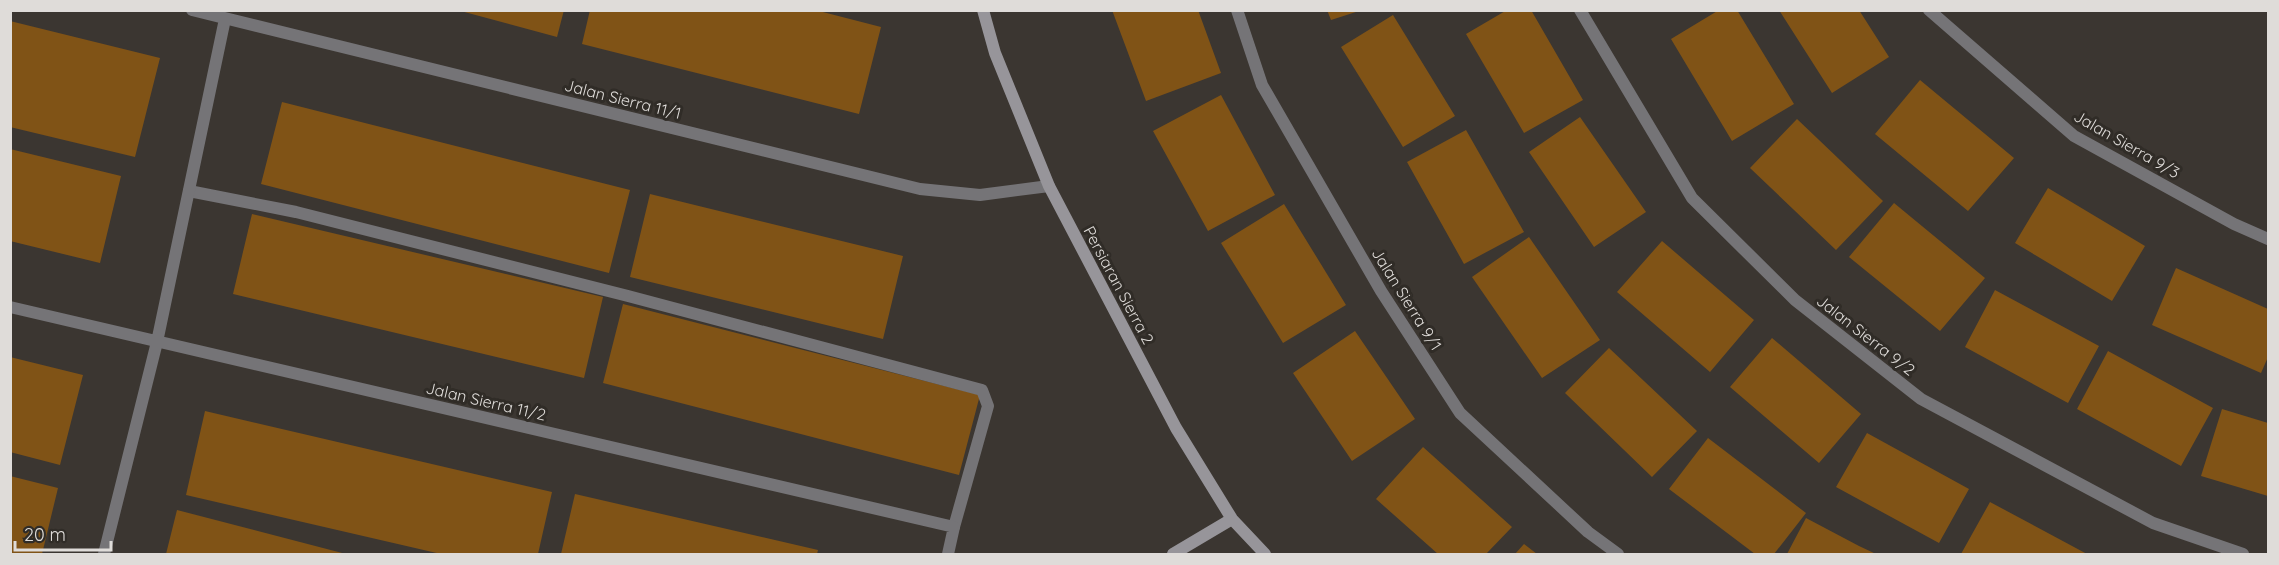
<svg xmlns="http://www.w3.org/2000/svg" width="2279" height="565" viewBox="0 0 2279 565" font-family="Quicksand,sans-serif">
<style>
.building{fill:#805316}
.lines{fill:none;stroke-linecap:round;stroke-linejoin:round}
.lane{stroke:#757477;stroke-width:12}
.street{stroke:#757477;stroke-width:12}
.secondary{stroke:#97959a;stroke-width:12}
.labels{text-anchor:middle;stroke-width:6;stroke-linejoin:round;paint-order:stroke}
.street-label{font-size:16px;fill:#dfdcd9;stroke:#302c27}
</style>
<rect width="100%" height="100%" fill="#3b3631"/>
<path class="building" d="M457,10H564L557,37Z
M590,10H815L881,27L859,114L582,44Z
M1112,10H1198L1221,73L1146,101Z
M1327,10H1359V11L1331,20Z
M1507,10H1531L1583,100L1524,133L1466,34Z
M1719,10H1737L1794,104L1732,141L1671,39Z
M1779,10H1859L1889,57L1832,93Z
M1393,15L1455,116L1403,147L1341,47Z
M10,21L160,58L135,157L10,127Z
M1920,80L2014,158L1968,211L1875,134Z
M1221,95L1275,195L1208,231L1153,131Z
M282,102L630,190L609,273L261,184Z
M1580,117L1646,212L1594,247L1529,152Z
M1797,119L1883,201L1836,250L1750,168Z
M1466,130L1524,232L1464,264L1407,162Z
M10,149L121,176L100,263L10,241Z
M2048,188L2145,246L2112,301L2015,243Z
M650,194L903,256L883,339L630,277Z
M1894,203L1985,278L1940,331L1849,257Z
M1284,204L1346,305L1283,343L1221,243Z
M252,214L603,297L584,378L233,294Z
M1529,237L1600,340L1542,378L1472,277Z
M1662,241L1754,320L1710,372L1617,292Z
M2176,268L2268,309V357L2261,373L2152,325Z
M1995,290L2099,346L2068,403L1965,347Z
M623,304L980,395L959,475L603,383Z
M1355,331L1415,419L1352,461L1293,373Z
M1772,338L1861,414L1819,463L1730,387Z
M1609,348L1697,431L1652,477L1565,393Z
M2108,351L2213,408L2181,466L2077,409Z
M10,357L83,375L60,465L10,452Z
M2222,409L2268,423V496L2201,476Z
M205,411L552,492L538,554H441L186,495Z
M1867,433L1969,489L1939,543L1836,487Z
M1708,438L1806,513L1774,554H1755L1669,489Z
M1423,447L1512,527L1486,554H1438L1376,499Z
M10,476L58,488L42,554H10Z
M575,494L818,550L817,554H561Z
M1990,502L2087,554H1961Z
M177,510L346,554H166Z
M1806,518L1859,546L1876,554H1787Z
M1524,544L1537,554H1515Z"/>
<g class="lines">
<path class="lane" d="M189,191L296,212L628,296L982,390L988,406L954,527"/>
<path class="street" d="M192,10L920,189L980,195L1049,186
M1237,10L1262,85L1381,291L1460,413L1588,532L1618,554
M1580,10L1692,198L1795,300L1921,399L2153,523L2243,554
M1929,10L2074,136L2234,224L2268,239
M10,307L954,527L948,554
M104,554L157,342L225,19"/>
<path class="secondary" d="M983,10L995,53L1049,186L1176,428L1232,519L1265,554
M1173,554L1232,519"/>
</g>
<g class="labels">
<g class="street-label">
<text transform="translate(623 99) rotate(14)" y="6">Jalan Sierra 11/1</text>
<text transform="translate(2127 144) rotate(30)" y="6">Jalan Sierra 9/3</text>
<text transform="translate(1119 285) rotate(62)" y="6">Persiaran Sierra 2</text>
<text transform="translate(1407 299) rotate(58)" y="6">Jalan Sierra 9/1</text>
<text transform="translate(1866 335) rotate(38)" y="6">Jalan Sierra 9/2</text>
<text transform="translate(486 401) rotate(13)" y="6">Jalan Sierra 11/2</text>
</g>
</g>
<rect width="2279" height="565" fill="none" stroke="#dfdcd9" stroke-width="24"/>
<path d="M15 541v9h96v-9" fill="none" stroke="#dfdcd9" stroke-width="3"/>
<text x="24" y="541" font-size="18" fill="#dfdcd9" stroke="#302c27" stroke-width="4.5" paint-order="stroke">20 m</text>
</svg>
